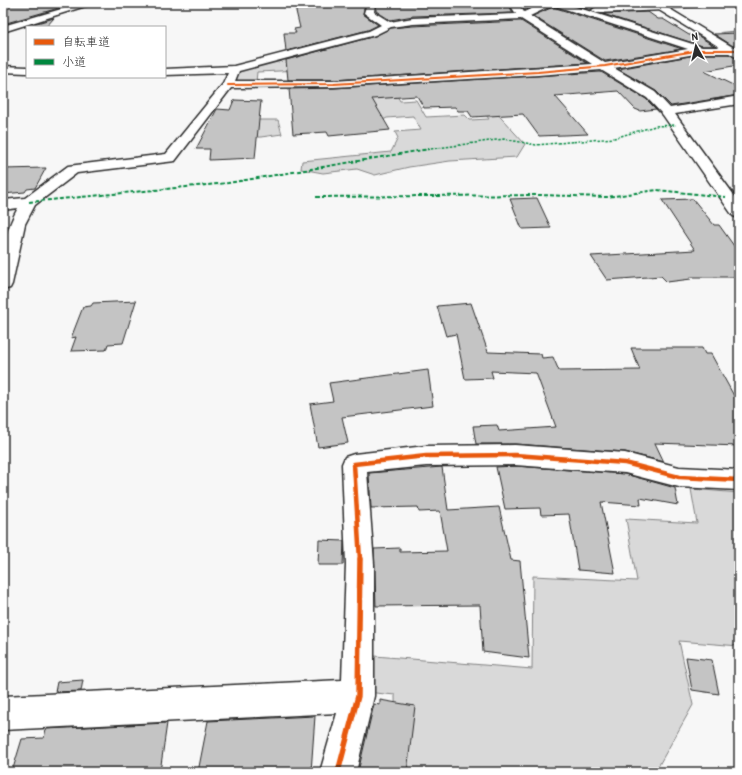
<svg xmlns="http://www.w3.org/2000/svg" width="742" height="775" viewBox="0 0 742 775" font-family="'Patrick Hand','Klee One',sans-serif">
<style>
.green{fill:#d9d9d9;stroke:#828282}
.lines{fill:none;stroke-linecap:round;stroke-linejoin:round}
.stream{fill:#7b7b7b;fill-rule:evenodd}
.building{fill:#c4c4c4;stroke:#2b2b2b}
.street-casing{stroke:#2b2b2b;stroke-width:3}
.secondary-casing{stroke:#2b2b2b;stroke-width:3}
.primary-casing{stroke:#2b2b2b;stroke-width:3}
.street{fill:#fff;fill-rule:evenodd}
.secondary{fill:#fff;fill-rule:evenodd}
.primary{fill:#fff;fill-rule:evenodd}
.quiet-far1{stroke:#00873e;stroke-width:1.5;stroke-dasharray:2.5 1.5;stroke-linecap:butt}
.quiet{stroke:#00873e;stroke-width:2;stroke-dasharray:4 2;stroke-linecap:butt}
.cycleway-far2-casing{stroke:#fff;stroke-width:3}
.cycleway-far1-casing{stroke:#fff;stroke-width:7}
.cycleway-casing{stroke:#fff;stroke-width:8}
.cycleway-far2{stroke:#e8590c;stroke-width:2}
.cycleway-far1{stroke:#e8590c;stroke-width:4.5}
.cycleway{stroke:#e8590c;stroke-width:5.5}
</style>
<rect width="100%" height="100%" fill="#f7f7f7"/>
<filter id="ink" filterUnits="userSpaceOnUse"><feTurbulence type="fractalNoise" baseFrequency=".025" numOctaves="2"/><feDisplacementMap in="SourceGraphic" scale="8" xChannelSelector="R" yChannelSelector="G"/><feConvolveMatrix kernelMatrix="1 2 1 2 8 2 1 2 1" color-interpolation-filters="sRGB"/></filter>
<g filter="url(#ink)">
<path class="green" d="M300,54L301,70L257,72L256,82H235L240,69Z
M479,76L492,108L525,144L517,157L450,161L409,167L375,175L357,169L323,173L301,169L302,161L391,152L398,138L395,132L421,130L413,116L387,118L383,120L346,95L344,85L389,82L400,101L416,100L426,117L465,115L470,120L489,119L458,78Z
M237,120H278L282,134L261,137L225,138Z
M691,489L739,493V646L679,641L693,705L655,772H413L396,769L395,695L366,692L375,656L532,669L533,576L637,581L626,519L697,523Z"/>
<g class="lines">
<path class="stream" d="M739,30V32L722,33L720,32Z"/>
</g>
<path class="building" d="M3,3H66L62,7L3,24V19L7,18L3,17Z
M435,3H511L510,7L513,13L413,16L390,20L376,11V5Z
M519,3H540L524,10Z
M568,3H602L609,5L596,6L591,10Z
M320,5L321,7L363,5L365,6L363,14L378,25L368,30L286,51L284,33H296L294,29L300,28L295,7Z
M553,7L682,49L605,61L533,16Z
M648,12L658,19H663L689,35H697L714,46H702L603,14Z
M54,18L46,27H24Z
M521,21L587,63L334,80H288L286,60L375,36L391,28L413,26Z
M739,33V46H733L714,34Z
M701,54H729L739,60V65L704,71L739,88V95L671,106L656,91L618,69Z
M601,72L646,99L656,109L640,111L635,109L618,91L555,96L588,134L539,136L523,114L472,117L468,111H458L455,107L424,108L417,96L372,99L390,130L329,136L327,132L293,134L289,89L334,88Z
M234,100L261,101L255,158L209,160L210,149H196L217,109L230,110Z
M46,168L35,188L27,189L25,192L3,194V169Z
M537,198L551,228L522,229L510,199Z
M693,199L714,225H719L739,253V277H689L691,279L667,282L661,276L607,280L591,256L695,250L662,200Z
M136,301L123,343L108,344L106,350L71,351L76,337L71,338L83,307L91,306L93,303Z
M471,303L488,352L541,354L542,358L553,357L559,371L640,370L631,348H702L705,354H711L739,405V446L655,443L664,462L625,452L515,444H476L473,426L497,425L499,431L556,427L536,373L491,371L493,378L465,379L456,334L446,336L437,306Z
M428,370L433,406L342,417L348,443L318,447L310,404L333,401L329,383Z
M515,466L625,474L675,488L678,505L640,498L641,505L601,502L615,573L578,570L569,514L541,515L540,508L505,509L496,467Z
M442,467L448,510L499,507L511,560L520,561L529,658L483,652L480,605L376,606L374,549L400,548V552L447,551L440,511L419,512L418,507L371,508L369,473Z
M319,540L344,541L343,565H318Z
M686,657L712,660L719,694L692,690Z
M83,680L81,691L55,692L57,682Z
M380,700L415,706L407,772H358L374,704L380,705Z
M315,716L311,772H198L208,721Z
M167,723L160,772H12L22,739L44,738L46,729Z"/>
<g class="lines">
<defs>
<path id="street" d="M82,3H95L3,32V26Z
M367,3H375L374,12L390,22L413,18L516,14L511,6L512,4H518L524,12L544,3H563L702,47H739V53H701L614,68L655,92L670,108L739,96V104L675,114L739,202V218L733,216L663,115L647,98L601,70L538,75L334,87L231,88L175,161L77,173L35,205L25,224L12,284L10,288L3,290C3,257 1,238 18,208L3,210V200L25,198L68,166L166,154L223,84L228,73L165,75V69L234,66L369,31L381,25L364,13ZM553,5L688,49L605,63L530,16ZM521,19L592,64L334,81H235L239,71L375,35L391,27L413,24Z
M661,5L664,6V10L596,13L592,10L596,7Z
M3,66L27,67V73L3,72Z
M515,445L625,453L679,467L739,470V490L679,487L625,473L515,465L426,466L367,472L374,564V696L356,772H320L337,713L3,730V696L342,680L346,564L342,464L345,457L354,454L426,446Z"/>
<path id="secondary" d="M654,3H660L739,51V59L654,7Z"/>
<path id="primary" d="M650,3H702L698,6L657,8Z"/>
</defs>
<use href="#street" class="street-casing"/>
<use href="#secondary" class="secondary-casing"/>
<use href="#primary" class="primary-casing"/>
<use href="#street" class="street"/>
<use href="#secondary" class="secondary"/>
<use href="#primary" class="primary"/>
<path class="quiet-far1" d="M423,150L504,139L536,145L614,138L655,126L676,125"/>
<path class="quiet" d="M316,197L538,195L607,197L657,190L726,197
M29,202L228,183L429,149"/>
<defs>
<path id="cycleway-far2" d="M228,85L334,84L538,72L605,66L701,50H739"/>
<path id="cycleway-far1" d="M360,560L354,464L426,456L515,455L625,463L679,477L739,480"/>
<path id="cycleway" d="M338,772L358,696L360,559"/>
</defs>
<use href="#cycleway-far2" class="cycleway-far2-casing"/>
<use href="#cycleway-far1" class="cycleway-far1-casing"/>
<use href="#cycleway" class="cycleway-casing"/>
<use href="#cycleway-far2" class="cycleway-far2"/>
<use href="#cycleway-far1" class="cycleway-far1"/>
<use href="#cycleway" class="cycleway"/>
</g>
</g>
<rect width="742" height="775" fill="none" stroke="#fff" stroke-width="16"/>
<rect x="8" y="8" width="726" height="759" fill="none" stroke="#2b2b2b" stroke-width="1.5" filter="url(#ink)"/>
<rect x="26" y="26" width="140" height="52" fill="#ffffff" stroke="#aaaaaa"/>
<rect x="34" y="39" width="20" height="6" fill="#e8590c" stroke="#aaaaaa"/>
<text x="62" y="46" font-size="12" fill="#2b2b2b">自転車道</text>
<rect x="34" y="59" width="20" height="6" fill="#00873e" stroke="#aaaaaa"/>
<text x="62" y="66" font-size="12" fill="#2b2b2b">小道</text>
<g transform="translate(696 46) rotate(352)" stroke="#ffffff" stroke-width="3" paint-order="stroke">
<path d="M0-3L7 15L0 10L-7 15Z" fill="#2b2b2b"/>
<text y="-6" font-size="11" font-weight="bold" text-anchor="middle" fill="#2b2b2b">N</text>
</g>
</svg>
